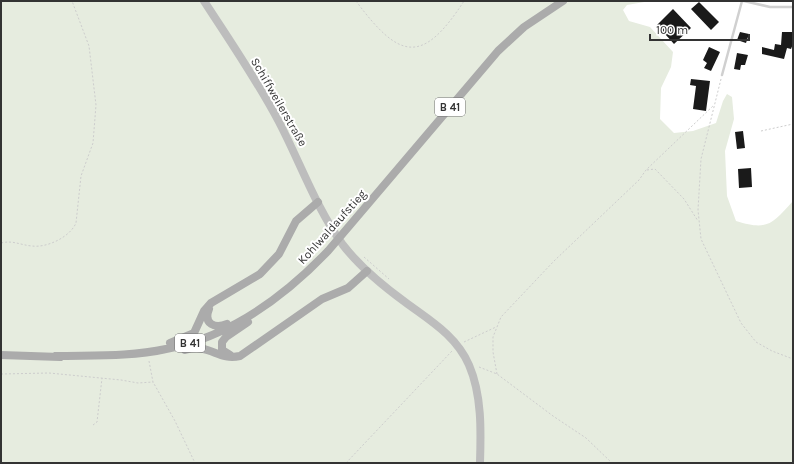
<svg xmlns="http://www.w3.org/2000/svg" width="794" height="464" viewBox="0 0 794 464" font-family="Karla,sans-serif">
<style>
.green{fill:#e6ecdf}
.building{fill:#1a1a1a}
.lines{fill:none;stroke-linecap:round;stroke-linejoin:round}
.path{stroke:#cdcdcd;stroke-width:1;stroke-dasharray:2 2;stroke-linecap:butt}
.lane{stroke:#d0d0d0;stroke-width:2.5}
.secondary{stroke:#bdbdbd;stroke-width:8}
.primary{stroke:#ababab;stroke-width:8}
.labels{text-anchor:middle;stroke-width:4;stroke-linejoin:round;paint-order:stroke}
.shield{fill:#fff;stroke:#707070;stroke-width:1}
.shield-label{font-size:11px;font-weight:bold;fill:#333}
.street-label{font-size:12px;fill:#333;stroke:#fff}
</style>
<rect width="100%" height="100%" fill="#fff"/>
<path class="green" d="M1,1H650L627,5L623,10L629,21L650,27L673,52L671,67L661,88L660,119L674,133L693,131L716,123L723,101L727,94L732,97L734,119L725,151L727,196L736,221C768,231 772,224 793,201V463H1Z"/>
<path class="building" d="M699,2L719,22L711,30L691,9Z
M673,9L691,28L674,44L657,25Z
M740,32L749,34L746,43L737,40Z
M782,32H793V44L791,49L787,48L784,59L762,54V47L774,50L775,44L781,45Z
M709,47L720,52L711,71L704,68L707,63L703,60Z
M737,53L748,55L745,65H741L740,70L734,69Z
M691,79L710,81L706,111L693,109L696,86L690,85Z
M743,131L745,148L737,149L735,132Z
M751,168L752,187L739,188L738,169Z"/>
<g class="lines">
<path class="path" d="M356,1C399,59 422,66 464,1
M721,79L701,159L698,210L701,239L741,323L756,342L772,351L793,359
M761,131L793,124
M647,170L655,169L684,199L698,221
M1,243C13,240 20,245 32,246C47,248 70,237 76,223L81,176L93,143L96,105L89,46L72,1
M364,257L389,279
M464,342L496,327
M149,361L153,382L175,421L195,463
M479,367L497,374L553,416L586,438L612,463
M1,374L49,373L121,380L138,383L153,382
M497,374L493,352V337L501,317L554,261L639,180L646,170L714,105
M93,425L97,422L102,378
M346,463L452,351"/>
<path class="lane" d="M744,1L770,7H793
M722,75L742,1"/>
<path class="secondary" d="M204,1C230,41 257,80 279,122C300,162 316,208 343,245C360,267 383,286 405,302C429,320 456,335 469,365C482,395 481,431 480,463"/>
<path class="primary" d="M209,309C203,324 215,329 227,324
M170,343L194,333L204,311L211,303L260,274L279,254L296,221L318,202
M185,350C211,343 217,361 240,356L322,299L348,288L367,271
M1,355L60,357
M230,355L222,350V342L226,337L248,322
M56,356C92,355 130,357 166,349C229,337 284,297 328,251L498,51L524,27L563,1"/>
</g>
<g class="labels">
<g class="shield">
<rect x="435" y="98" width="30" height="18" rx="3"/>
<rect x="175" y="334" width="30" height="18" rx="3"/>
</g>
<g class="shield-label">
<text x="450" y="111">B 41</text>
<text x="190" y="347">B 41</text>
</g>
<g class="street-label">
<text transform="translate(279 102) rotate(60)" y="4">Schiffweilerstraße</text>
<text transform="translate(332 227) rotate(-48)" y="4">Kohlwaldaufstieg</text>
</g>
</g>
<rect width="794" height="464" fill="none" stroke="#333333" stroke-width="4"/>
<path d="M650 34v6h99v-6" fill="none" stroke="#333333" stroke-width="2"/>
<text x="656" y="34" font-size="12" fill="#333333" stroke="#ffffff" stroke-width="3" paint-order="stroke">100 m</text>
</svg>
